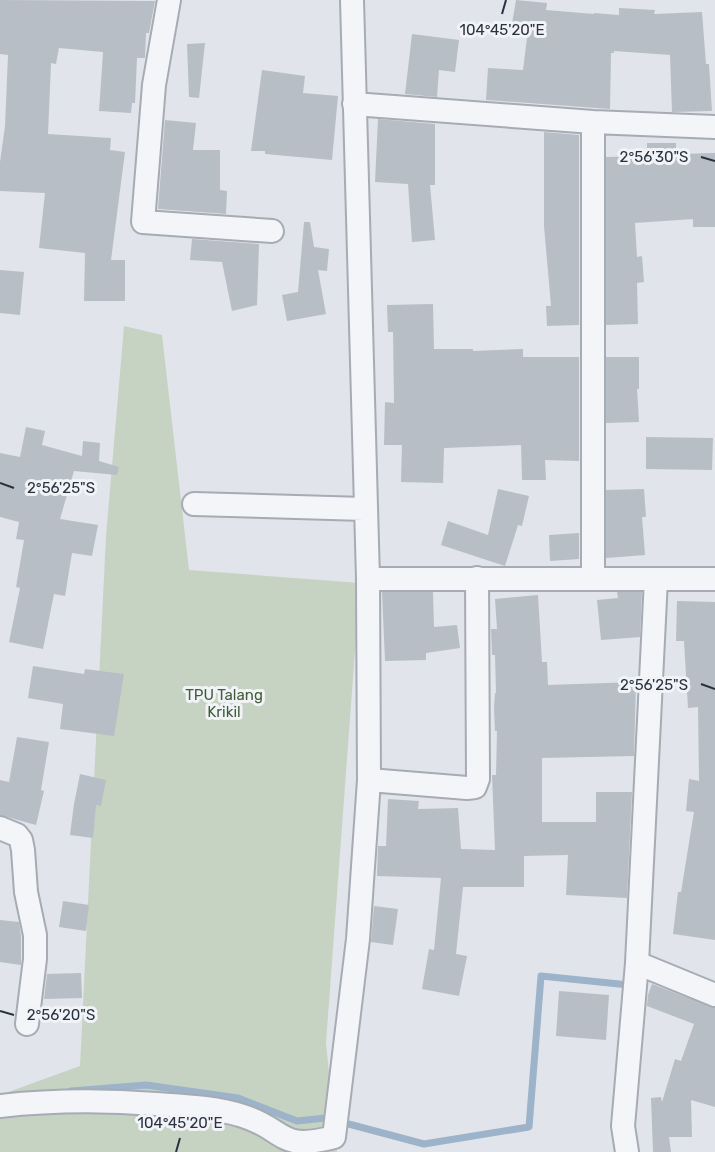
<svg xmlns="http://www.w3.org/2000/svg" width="715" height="1152" viewBox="0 0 715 1152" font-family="Rubik,sans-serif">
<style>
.green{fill:#c7d3c2}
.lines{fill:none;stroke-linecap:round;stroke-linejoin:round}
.stream{stroke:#9cb3c9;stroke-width:7}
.building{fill:#b8bec6}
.minor-casing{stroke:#a6abb4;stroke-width:26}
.minor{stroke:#f4f5f8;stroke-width:22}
.ticks{fill:none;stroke:#293241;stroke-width:2}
.labels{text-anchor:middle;stroke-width:6;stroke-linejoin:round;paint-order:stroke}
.park-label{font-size:15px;fill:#3f5d37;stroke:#f1f3f7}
.ticks-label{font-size:15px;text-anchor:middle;fill:#293241;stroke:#f1f3f7;stroke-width:6;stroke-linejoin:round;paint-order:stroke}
</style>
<rect width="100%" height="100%" fill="#e1e4ea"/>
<path class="green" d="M124,326L162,335L189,570L360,583L326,1043L337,1152H0V1095L80,1066L106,536Z"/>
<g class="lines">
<path class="stream" d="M71,1091L146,1085L238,1098L297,1121L326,1118L424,1144L529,1127L541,976L629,985V983"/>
</g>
<path class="building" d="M0,0L155,1L149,33H146L145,58H137L135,103H132L131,113L99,111L103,52L59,48L56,64L51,63L48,134L111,138L110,150L125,152L111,260H125V301H84L85,253L39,248L45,193L0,191V162L5,126L8,55L0,54Z
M516,0L547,3L546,10L594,14V13L619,15V8L655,10L654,14L702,12L706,64H709L712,111L672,112L670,55L614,51V53H611L610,109L486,100L488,68L523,70L527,38L510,36Z
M412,34L459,40L455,72L439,70L437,97L405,94Z
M205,43L199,98L189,97L187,44Z
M262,70L305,76L303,93L338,96L332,160L265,154V151H251Z
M378,119L435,124V185H430L435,240L412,242L408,184L375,182Z
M165,120L196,123L193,150H220V190L227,191L226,214L158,209Z
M544,132L579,135V325L547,326L546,306H551L544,226Z
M647,143H676V154L715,153V227H693V219L635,223L637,257L642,256L644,282L637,283L638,324L606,325V157L647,156Z
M304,222H310L314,247L329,249L327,271L318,270L326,314L287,321L282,295L298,292Z
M192,239L259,244L257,305L232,311L222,262L190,260Z
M0,270L24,272L20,315L0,313Z
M433,304L434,349H473V351L523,349V357H579V461L545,460L546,480H522L521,445L444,448L443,483L401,482L402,445H384L385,402L394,403L393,332H388L387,305Z
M606,357H639V389H637L639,422L606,423Z
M26,427L45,431L42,445L82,456L83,441L100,443L99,461L119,467L117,475L74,471L60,519L98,525L92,556L72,553L65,596L54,594L43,649L9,642L20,588L16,587L24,540L16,539L19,522L0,517V453L20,457Z
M646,437L713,438L712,470L646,469Z
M498,489L529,496L522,526L518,525L505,566L441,545L448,521L488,535Z
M644,489L646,517H642L645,555L606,558V490Z
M579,533V559L550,561L549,535Z
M382,592H433L434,627L457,625L460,648L426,653V660L385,661Z
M617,592H642L640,637L601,640L597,600L618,598Z
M538,595L542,662H547L548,685L636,682L634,756L542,758V822H596V792H632L627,898L566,895L568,855L524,856V887H463L456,954L467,956L459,996L422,989L429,949L434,950L441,878L377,876L378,846H386L388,799L419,801L418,809L458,808L461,849L495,850L492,775H496L497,731H495L494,707L495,693H496L495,655H492L491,629H497L495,599Z
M677,601L715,602V940L673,934L678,892H681L694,812L686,811L689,779L699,781L698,707L688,708L684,641H676Z
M33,666L84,674L85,669L124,674L114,736L60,729L63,704L28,698Z
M17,737L49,742L41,790L44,791L36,825L0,815V780L9,782Z
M80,774L106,780L101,806L96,805L93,838L70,835L74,804Z
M63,901L89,905L86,931L59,927Z
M374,906L398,909L393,945L371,942Z
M0,920L19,922L21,936V965L0,962Z
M81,973L82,998L44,999L47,974Z
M652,984L715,1008V1107L691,1100L692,1137H669L671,1152H653L651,1098L661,1097L662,1102L675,1059L681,1061L694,1024L647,1006L648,995Z
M559,991L609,995L606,1040L556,1036Z"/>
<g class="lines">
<defs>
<path id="minor" d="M169,0L154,85L143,222L272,231
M354,104L593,122L715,127
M194,504L364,509
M368,579H715
M593,579V122
M656,579L637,963L715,995
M369,780L467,788L475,787L478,779L477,578
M0,828L17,835L21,840L23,850L26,892L35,935V959L27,1024
M0,1106C53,1100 103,1100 156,1104C185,1106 215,1107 243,1116C287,1130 278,1152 334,1137
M334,1137L358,939L369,780L368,579L352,0
M627,1152L623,1126L637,963"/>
</defs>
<use href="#minor" class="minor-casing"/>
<use href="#minor" class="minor"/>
</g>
<path class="ticks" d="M502,14L506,0M701,157L715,161M0,483L14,488M701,684L715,689M0,1011L14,1015M176,1152L180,1138"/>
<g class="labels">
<g class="park-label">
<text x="224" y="700">TPU Talang<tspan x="224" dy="17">Krikil</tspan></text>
</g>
</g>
<g class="ticks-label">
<text x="502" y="35">104°45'20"E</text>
<text x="654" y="162">2°56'30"S</text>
<text x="61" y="493">2°56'25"S</text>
<text x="654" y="690">2°56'25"S</text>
<text x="61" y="1020">2°56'20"S</text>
<text x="180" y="1128">104°45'20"E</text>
</g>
</svg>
